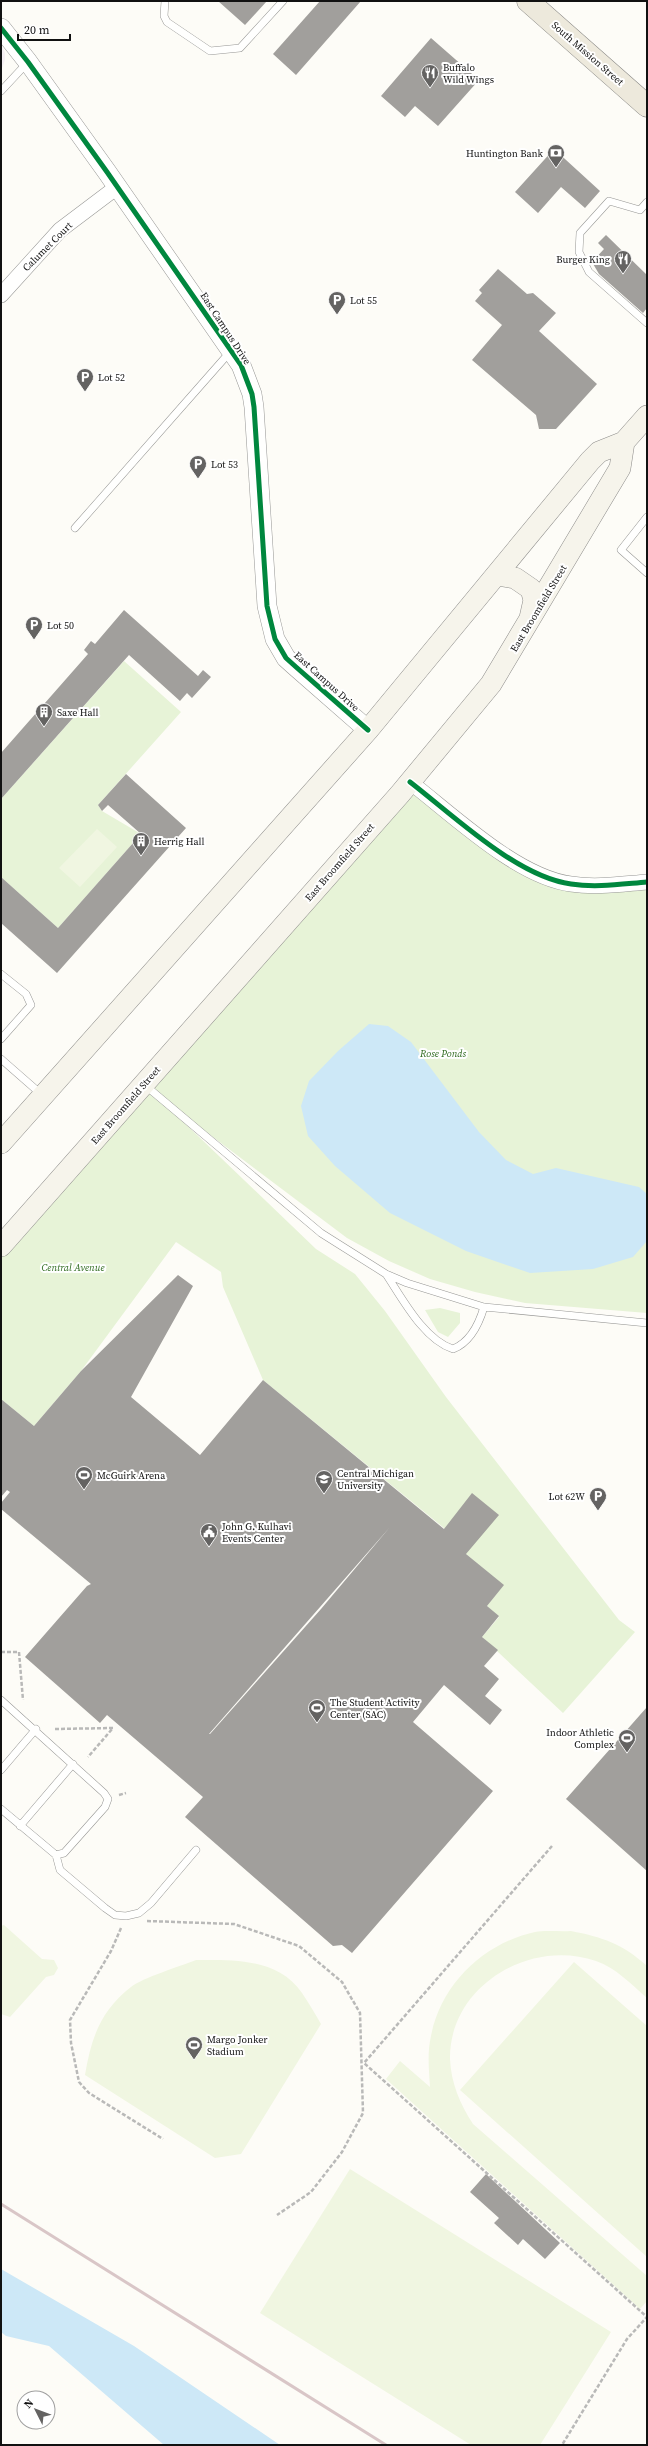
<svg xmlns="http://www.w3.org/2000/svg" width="648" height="2446" viewBox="0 0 648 2446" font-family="'Source Serif 4',serif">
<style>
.industrial{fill:#f5f0f3}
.green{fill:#e7f3d7}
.pitch{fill:#f0f6e1}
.water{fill:#cde8f7}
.building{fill:#a19f9c;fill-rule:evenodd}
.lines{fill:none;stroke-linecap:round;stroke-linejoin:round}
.service-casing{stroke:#979795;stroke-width:8}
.minor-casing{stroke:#979795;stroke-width:16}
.tertiary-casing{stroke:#979795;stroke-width:20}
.secondary-casing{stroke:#8e8d8b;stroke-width:22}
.primary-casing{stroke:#858482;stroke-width:23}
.path{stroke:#b9b9b8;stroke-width:2.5;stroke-dasharray:4 2;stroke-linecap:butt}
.service{stroke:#fffffe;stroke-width:7}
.minor{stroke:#fffffe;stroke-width:15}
.tertiary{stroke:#fffffe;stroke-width:19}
.secondary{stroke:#f6f4eb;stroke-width:21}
.primary{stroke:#ede9dc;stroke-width:22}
.rail{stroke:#d9c6c7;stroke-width:3}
.cycleway-casing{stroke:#fff;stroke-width:8}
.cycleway{stroke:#00873e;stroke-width:5}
.labels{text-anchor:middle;stroke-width:4;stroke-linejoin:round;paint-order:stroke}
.street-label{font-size:10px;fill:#111;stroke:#fff}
.poi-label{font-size:10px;fill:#111;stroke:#fff;text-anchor:start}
.park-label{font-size:10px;font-style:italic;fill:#2f6b1f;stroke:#fff}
</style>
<rect width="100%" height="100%" fill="#fdfcf7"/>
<path class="industrial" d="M1,44L5,53V60L1,71Z"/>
<path class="green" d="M124,661L181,712L98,805L102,811L141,834L58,928L1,877V799Z
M410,782L549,879L647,882V1313L525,1303L475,1292L430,1279L389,1261L347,1238L148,1088L316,1249L355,1274L385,1311L446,1397L619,1620L635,1632L563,1713L482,1637L499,1617L487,1606L503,1585L466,1554L444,1528L263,1380L223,1287L221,1272L176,1242L81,1371L34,1426L1,1399V1245Z
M440,1308L460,1313V1323L448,1337L438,1332L425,1310Z"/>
<path class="pitch" d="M97,829L117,847L80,887L59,868Z
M4,1925L42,1959L54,1960L58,1968L54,1975L46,1977L10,2017L1,2014V1926Z
M571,1931C602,1937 623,1944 647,1966V1998C631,1984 616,1968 596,1961C530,1938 449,1986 450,2059C451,2083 460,2104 473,2124L647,2276V2301L640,2309L386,2079L400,2061L430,2087C429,2070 427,2053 431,2036C441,1984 484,1943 535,1932C546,1930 560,1932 571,1931Z
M196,1960C234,1960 278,1958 302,1993C309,2003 315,2014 321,2024L241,2154L215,2158L85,2075C91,2039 100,2011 131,1987C142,1978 181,1966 196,1960Z
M574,1962L647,2026V2257L460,2090Z
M350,2169L611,2332L540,2445H471L260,2313Z"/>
<path class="water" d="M369,1024L388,1026L411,1042L479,1132L506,1160L533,1174L556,1168L639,1187L647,1194V1241L633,1257L593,1269L530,1273L466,1251L390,1213L335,1166L308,1136L301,1106L309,1081L338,1051Z
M1,2269L134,2346L280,2445H164L49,2346L6,2336L1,2332Z"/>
<path class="building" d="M218,1H267L245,25Z
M320,1H361L296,75L273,54Z
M431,38L479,80L438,126L415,106L405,117L381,96Z
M554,149L600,191L585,208L561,187L538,213L515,192Z
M606,235L647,275V308L643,313L599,274L592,262L604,249L598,243Z
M498,269L527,294L533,293L556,313L539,331L597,384L556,429H539L536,415L472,360L502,325L475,301L482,293L479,290Z
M124,610L198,676L203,670L211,677L192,698L187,693L180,701L129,655L1,799V753L88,654L84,650L91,641L95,644Z
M126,774L186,828L57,973L1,923V877L58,928L141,834L108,805L102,811L98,805Z
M178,1275L193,1286L131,1397L200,1455L263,1380L444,1529L472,1493L499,1515L466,1554L504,1585L487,1606L499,1616L482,1637L498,1650L484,1666L499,1679L485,1696L502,1710L490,1725L444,1685L413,1722L493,1791L352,1953L342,1945L333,1946L185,1817L203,1797L107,1715L100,1723L25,1657L87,1586L91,1584L1,1509V1503L10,1492L7,1490L1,1497V1399L34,1426L81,1371ZM390,1527L321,1609L210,1734H209Z
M647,1707V1871L566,1799Z
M486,2174L560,2243L545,2259L523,2239L518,2245L494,2223L499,2218L470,2192Z"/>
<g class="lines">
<defs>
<path id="service" d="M165,1L164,16L167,22L210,51L240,48L283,1
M1,91L28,62
M647,202L640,210L609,201L580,233L579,252L589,272L647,323
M647,517L621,550L647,573
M75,528L230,352
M1,974L26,994L31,1005L1,1039
M1,1059L41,1094
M146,1086L321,1233L386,1274L407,1283L484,1307L647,1323
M386,1274C402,1298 424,1340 453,1349C471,1342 479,1324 484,1307
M1,1700L104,1793L108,1799L105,1807L64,1853L56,1855L1,1809
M1,1770L36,1729
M20,1826L73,1764
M56,1855L60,1870L105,1908L115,1915L126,1916L139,1913L151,1903L196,1850"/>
<path id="minor" d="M1,295L60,230L117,187
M410,782C453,815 517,877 571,884C596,888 622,884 647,882"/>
<path id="tertiary" d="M1,28L28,62L107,172L241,365L252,394L254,407L267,606L275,639L286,658L296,667L368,730"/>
<path id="secondary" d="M497,575L515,578L531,589L534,600L530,618
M1,1143L368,730L590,461L599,452L624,442L647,416
M1,1246L400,794L491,684L620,468L624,442"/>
<path id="primary" d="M528,1L647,106"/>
</defs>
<use href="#service" class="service-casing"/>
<use href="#minor" class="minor-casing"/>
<use href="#tertiary" class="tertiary-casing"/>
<use href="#secondary" class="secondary-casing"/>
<use href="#primary" class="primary-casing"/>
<path class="path" d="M1,1652H19L23,1700
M55,1729L113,1728L88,1757
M119,1795L126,1793
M552,1846L364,2063L647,2317L627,2339L562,2445
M147,1921L234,1924L299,1946L342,1982L360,2013L363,2113L342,2152L311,2192L277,2215
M121,1928L111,1951L70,2020L71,2043L79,2082L89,2093L163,2139"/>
<use href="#service" class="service"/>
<use href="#minor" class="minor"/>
<use href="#tertiary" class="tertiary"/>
<use href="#secondary" class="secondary"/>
<use href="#primary" class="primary"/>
<path class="rail" d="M1,2204L386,2445"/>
<defs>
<path id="cycleway" d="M1,28L28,62L107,172L241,365L252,394L254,407L267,606L275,639L286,658L296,667L368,730
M410,782C453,815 517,877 571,884C596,888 622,884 647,882"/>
</defs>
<use href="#cycleway" class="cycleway-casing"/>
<use href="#cycleway" class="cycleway"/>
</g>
<defs>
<symbol id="restaurant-pin" viewBox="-11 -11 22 30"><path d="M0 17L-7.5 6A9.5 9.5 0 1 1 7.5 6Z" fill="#646362" stroke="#fff"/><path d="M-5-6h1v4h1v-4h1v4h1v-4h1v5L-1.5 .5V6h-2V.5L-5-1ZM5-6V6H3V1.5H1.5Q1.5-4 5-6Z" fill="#fff"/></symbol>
<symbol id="bank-pin" viewBox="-11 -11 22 30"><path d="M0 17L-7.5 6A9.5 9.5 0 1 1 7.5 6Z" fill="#646362" stroke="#fff"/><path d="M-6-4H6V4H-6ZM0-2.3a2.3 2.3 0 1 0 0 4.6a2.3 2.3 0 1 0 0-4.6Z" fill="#fff"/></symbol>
<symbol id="parking-pin" viewBox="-11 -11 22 30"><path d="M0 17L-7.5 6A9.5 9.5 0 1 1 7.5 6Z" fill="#646362" stroke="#fff"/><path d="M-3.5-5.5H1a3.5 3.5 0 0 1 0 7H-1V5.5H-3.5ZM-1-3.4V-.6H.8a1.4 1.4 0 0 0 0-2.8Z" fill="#fff"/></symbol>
<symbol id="building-pin" viewBox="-11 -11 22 30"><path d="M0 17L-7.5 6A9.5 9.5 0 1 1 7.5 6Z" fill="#646362" stroke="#fff"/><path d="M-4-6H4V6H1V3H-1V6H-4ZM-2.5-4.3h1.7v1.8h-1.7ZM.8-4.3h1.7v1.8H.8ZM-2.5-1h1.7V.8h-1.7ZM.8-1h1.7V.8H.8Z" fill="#fff"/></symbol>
<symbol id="stadium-pin" viewBox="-11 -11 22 30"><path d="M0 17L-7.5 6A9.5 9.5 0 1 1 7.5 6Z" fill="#646362" stroke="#fff"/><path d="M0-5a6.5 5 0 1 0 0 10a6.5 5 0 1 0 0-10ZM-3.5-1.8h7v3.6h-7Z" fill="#fff"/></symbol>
<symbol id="university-pin" viewBox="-11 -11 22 30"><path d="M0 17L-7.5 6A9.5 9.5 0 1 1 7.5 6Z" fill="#646362" stroke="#fff"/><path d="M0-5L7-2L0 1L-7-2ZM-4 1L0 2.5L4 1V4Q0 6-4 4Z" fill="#fff"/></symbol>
<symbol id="civic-pin" viewBox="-11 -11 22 30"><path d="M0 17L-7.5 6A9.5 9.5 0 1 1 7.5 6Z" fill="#646362" stroke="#fff"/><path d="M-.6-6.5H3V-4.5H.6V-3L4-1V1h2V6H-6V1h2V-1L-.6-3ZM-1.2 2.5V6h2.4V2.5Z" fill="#fff"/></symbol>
</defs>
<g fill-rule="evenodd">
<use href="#restaurant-pin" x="420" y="63" width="20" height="27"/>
<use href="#bank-pin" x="546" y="143" width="20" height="27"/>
<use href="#restaurant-pin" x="613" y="249" width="20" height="27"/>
<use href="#parking-pin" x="327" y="290" width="20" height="27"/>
<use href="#parking-pin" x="75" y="367" width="20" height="27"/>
<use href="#parking-pin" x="188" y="454" width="20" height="27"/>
<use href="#parking-pin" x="24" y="615" width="20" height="27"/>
<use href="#building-pin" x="34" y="702" width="20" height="27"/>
<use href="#building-pin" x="131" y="831" width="20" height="27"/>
<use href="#stadium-pin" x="74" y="1465" width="20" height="27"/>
<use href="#university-pin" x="314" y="1469" width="20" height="27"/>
<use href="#parking-pin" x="588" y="1486" width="20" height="27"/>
<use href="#civic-pin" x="199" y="1522" width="20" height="27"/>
<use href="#stadium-pin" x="307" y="1698" width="20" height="27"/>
<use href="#stadium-pin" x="617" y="1728" width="20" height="27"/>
<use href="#stadium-pin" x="184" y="2035" width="20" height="27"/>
</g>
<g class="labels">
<g class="street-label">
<text transform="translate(588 53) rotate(41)" y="4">South Mission Street</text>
<text transform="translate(47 246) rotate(-45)" y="4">Calumet Court</text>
<text transform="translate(226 328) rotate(57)" y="4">East Campus Drive</text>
<text transform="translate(538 608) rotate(-59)" y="4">East Broomfield Street</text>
<text transform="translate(327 681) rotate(42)" y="4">East Campus Drive</text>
<text transform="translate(339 862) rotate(-49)" y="4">East Broomfield Street</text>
<text transform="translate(125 1105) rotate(-49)" y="4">East Broomfield Street</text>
</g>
<g class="poi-label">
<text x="443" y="71">Buffalo<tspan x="443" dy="12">Wild Wings</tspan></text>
<text x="543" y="157" text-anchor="end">Huntington Bank</text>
<text x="610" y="263" text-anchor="end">Burger King</text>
<text x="350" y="304">Lot 55</text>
<text x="98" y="381">Lot 52</text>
<text x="211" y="468">Lot 53</text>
<text x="47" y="629">Lot 50</text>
<text x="57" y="716">Saxe Hall</text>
<text x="154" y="845">Herrig Hall</text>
<text x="337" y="1477">Central Michigan<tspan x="337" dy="12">University</tspan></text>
<text x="97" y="1479">McGuirk Arena</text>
<text x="585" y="1500" text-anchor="end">Lot 62W</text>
<text x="222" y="1530">John G. Kulhavi<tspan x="222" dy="12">Events Center</tspan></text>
<text x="330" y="1706">The Student Activity<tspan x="330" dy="12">Center (SAC)</tspan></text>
<text x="614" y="1736" text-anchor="end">Indoor Athletic<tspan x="614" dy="12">Complex</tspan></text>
<text x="207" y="2043">Margo Jonker<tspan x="207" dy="12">Stadium</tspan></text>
</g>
<g class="park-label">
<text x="443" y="1057">Rose Ponds</text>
<text x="73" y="1271">Central Avenue</text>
</g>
</g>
<rect width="648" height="2446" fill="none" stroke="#111111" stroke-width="4"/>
<g transform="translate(36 2410) rotate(312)"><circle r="19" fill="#ffffff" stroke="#a0a0a0"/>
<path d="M0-3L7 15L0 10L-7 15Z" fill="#646362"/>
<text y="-6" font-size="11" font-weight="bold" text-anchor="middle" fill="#111111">N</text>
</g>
<path d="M18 34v6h52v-6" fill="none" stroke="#111111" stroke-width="2"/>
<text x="24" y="34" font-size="12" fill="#111111" stroke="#ffffff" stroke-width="3" paint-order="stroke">20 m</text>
</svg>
